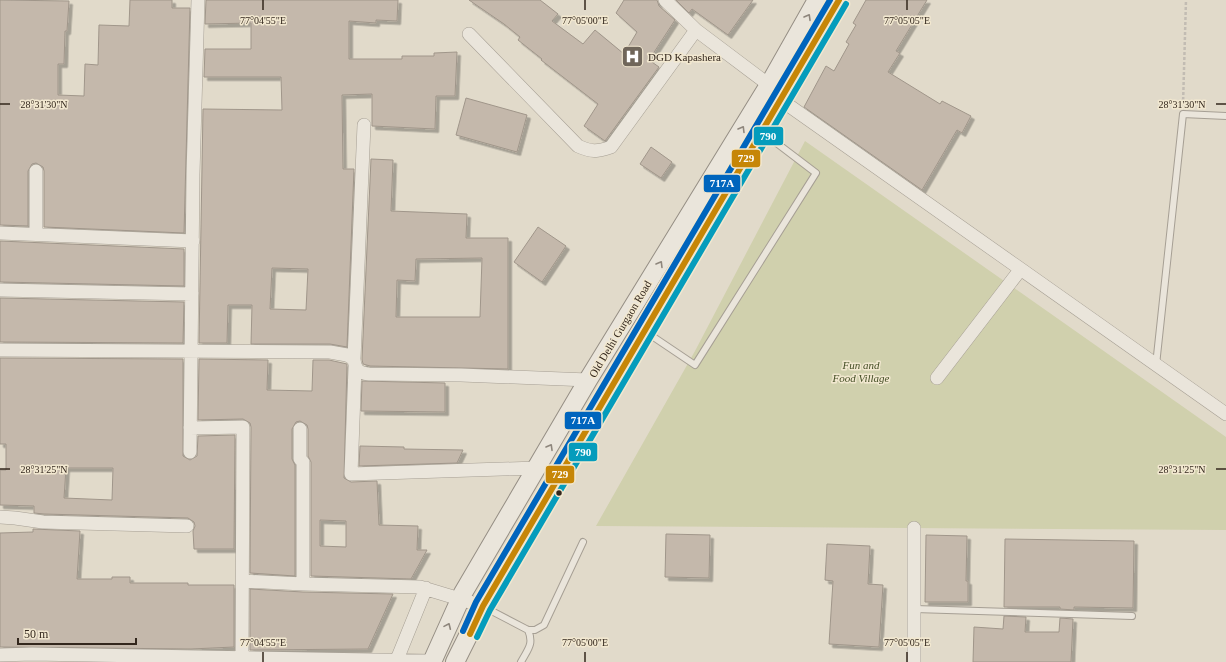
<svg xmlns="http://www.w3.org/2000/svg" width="1226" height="662" viewBox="0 0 1226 662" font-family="'Times New Roman',serif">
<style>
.green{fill:#d0d0ad}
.building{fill:#c4b8ab;stroke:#a0968a;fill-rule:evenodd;filter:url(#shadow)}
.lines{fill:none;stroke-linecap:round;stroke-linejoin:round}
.lane-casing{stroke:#a69f94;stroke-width:8}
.street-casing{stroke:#a69f94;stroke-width:14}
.secondary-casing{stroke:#958e84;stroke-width:20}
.path{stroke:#c2bcb3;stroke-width:2.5;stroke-dasharray:3 2;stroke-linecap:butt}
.lane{stroke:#eae5db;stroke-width:6}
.street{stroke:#eae5db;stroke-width:13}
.secondary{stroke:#eae5db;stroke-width:18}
.bus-1-casing{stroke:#f2e8d0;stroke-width:9}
.bus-2-casing{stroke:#f2e8d0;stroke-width:9}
.bus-3-casing{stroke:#f2e8d0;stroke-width:9}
.bus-1{stroke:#c68607;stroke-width:6}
.bus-2{stroke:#059cbc;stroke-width:6}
.bus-3{stroke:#0065bd;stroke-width:6}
.oneway{stroke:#8e867c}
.ticks{fill:none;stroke:#33271d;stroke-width:1.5}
.bus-dot{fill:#33271d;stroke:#f2e8d0;stroke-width:1.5}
.labels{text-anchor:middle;stroke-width:3;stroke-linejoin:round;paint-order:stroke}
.poi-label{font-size:11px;fill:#33271d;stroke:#f2e8d0;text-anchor:start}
.street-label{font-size:11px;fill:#33271d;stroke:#f2e8d0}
.park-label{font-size:11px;font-style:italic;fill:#444e25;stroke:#f2e8d0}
.ticks-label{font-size:10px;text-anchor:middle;fill:#33271d;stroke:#f2e8d0;stroke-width:3;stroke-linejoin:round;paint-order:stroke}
.line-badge{stroke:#f2e8d0;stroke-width:1.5}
.badge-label{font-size:11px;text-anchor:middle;font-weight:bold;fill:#fff}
</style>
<defs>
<filter id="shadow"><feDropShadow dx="3.5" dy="3.5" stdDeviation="0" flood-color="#0004"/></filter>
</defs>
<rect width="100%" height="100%" fill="#e1daca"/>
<path class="green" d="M805,141L1226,437V530L596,526L695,351Z"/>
<path class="building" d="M0,0L69,1L67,31H65L64,64H58V95L84,96L85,64L98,65L99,25L129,26L130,0H172V8H190L184,233L44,227V171L43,167L36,163L32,164L28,171V226L0,225Z
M206,0H398L397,21L376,20V23L349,21V59H402V56H434V53L457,52L455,96H436L435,129L372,126V94L342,95L343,169H354L347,347L330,344H251L252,305H228L227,343H199L203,109L282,110L281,77H204L205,49H251V23L205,24ZM272,268L308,269L306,310L270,309Z
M469,0H540L558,14L552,21L583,44L595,30L624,54L637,32L616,13L624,0H657L659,6L675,20L649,60L659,67L605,141L584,126L598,104L541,60L542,59L518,40L520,37L504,24Z
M676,0H753L728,35L692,9L689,13Z
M866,0H927L896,51L900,53L888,72L940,104L942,101L971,116L962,133L957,130L922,190L804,107L826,66L834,71L849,44L846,42L856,25L853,23Z
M466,98L527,115L517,152L456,135Z
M651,147L672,162L661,178L640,164Z
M371,159L393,160L391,211L467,214L466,238H508V369L370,366L363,364L362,359ZM482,258L480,317H396L397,280L415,281L416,259Z
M538,227L566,246L542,282L514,262Z
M0,241L184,249V286L0,282Z
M0,298L184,302L183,343L0,342Z
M0,358L183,359V456L190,460L197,456L198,436L235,435L234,549H194L193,531L195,526L194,522L188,518L44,514L34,513V506L0,505V470H6V444H0ZM66,468H113L112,500L64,498Z
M199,359L268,360L267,390L312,391L313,360H329L347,364L344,478L351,482L377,481L379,525L418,526L417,550H427L411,579L311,576V462L308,456V429L307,425L300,421L296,422L292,429V459L295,465V576L250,573L251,427L250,423L243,419L198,420ZM320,520L346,521V547L320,546Z
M362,381L445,383V412L361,411Z
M360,446L404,447V449L463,450L457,463L359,466Z
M33,529L80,531L77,579H112V577H130V583H188V585H234V647L191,649L0,647V533L33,532Z
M666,534L710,535L709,578L665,577Z
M926,535L967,536L966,581H968V602H925Z
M1005,539L1134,541L1133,608L1074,607V610L1060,609V607H1004Z
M827,544L870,546L868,584L883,585L879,647L829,644L833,581L825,580Z
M250,589L303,592L393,594L368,649L250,650Z
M1004,616L1026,617L1025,632H1059L1060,618L1073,619L1071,662H973L974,627L1003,629Z"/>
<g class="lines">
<defs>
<path id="lane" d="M646,332L695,365L816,173L762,132
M1156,365L1183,114L1226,116
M484,607L528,630H535L544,625L583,542
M915,609L1132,616
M521,662C528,649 534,644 528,630"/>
<path id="street" d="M665,0L696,30L769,85
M469,34L578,146C591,152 597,152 611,147L696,30
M781,100L1226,414
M36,171V234
M0,233L193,241
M0,290L192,294
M0,350L330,352L347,355L354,359C355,369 358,373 369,374L461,375L588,380
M354,359L364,125
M355,367L351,474L537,468
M937,378L1020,270
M190,428L243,427L242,657
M300,429V459L303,462V584
M190,452L193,174L198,0
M0,517L15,518L43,522L187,526
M914,528V662
M243,581L303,584L420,587L483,606
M0,655L32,654L432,661
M396,662L426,588"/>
<path id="secondary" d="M432,662L463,593L588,380L769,85L817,0
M455,662L483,606L839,0"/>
</defs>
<use href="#lane" class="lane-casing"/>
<use href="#street" class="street-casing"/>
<use href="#secondary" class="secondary-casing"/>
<path class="path" d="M1183,105L1186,0"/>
<use href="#lane" class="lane"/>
<use href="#street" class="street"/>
<use href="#secondary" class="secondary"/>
<defs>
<path id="bus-1" d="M470,634L483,606L839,0"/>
<path id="bus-2" d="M477,637L490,610L846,4"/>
<path id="bus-3" d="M463,631L476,602L830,0"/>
</defs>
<use href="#bus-1" class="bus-1-casing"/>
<use href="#bus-2" class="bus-2-casing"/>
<use href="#bus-3" class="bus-3-casing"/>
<use href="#bus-1" class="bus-1"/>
<use href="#bus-2" class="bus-2"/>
<use href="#bus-3" class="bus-3"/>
</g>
<defs><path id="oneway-chevron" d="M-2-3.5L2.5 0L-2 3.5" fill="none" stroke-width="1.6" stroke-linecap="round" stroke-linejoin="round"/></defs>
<g class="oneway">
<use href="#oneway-chevron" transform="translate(808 17) rotate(-60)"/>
<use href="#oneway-chevron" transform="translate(742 129) rotate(-59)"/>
<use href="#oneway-chevron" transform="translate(660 264) rotate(-59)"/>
<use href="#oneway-chevron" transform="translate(550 447) rotate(-60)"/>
<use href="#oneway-chevron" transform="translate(448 626) rotate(-66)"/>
</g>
<path class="ticks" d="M263,0V10M585,0V10M907,0V10M0,104H10M1216,104H1226M0,469H10M1216,469H1226M263,652V662M585,652V662M907,652V662"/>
<defs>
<symbol id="hospital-square" viewBox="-11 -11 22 22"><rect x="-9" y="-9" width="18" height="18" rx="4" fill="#70665a" stroke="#f2e8d0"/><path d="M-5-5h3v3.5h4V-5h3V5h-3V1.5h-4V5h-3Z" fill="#fff"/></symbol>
</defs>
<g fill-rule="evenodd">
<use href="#hospital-square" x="620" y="44" width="25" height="25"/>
</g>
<circle class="bus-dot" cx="559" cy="493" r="3.5"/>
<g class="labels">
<g class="poi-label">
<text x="648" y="61">DGD Kapashera</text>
</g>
<g class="street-label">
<text transform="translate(620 329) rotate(-59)" y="4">Old Delhi Gurgaon Road</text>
</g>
<g class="park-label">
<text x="861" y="369">Fun and<tspan x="861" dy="13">Food Village</tspan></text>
</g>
</g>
<g class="ticks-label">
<text x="263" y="24">77°04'55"E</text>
<text x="585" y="24">77°05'00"E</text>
<text x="907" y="24">77°05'05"E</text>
<text x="44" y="108">28°31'30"N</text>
<text x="1182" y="108">28°31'30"N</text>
<text x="44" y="473">28°31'25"N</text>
<text x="1182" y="473">28°31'25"N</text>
<text x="263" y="646">77°04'55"E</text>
<text x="585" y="646">77°05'00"E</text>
<text x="907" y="646">77°05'05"E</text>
</g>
<g class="line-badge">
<rect x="753" y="126" width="31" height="20" rx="4" fill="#059cbc"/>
<rect x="731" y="149" width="30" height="19" rx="4" fill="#c68607"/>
<rect x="703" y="174" width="38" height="19" rx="4" fill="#0065bd"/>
<rect x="564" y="411" width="38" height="19" rx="4" fill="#0065bd"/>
<rect x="568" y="442" width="30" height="20" rx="4" fill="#059cbc"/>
<rect x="545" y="465" width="30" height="19" rx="4" fill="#c68607"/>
</g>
<g class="badge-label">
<text x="768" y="140">790</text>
<text x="746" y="162">729</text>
<text x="722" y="187">717A</text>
<text x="583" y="424">717A</text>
<text x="583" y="456">790</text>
<text x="560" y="478">729</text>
</g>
<path d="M18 638v6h118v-6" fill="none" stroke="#33271d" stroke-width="2"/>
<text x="24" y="638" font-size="12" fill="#33271d" stroke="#f2e8d0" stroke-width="3" paint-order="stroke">50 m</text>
</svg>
